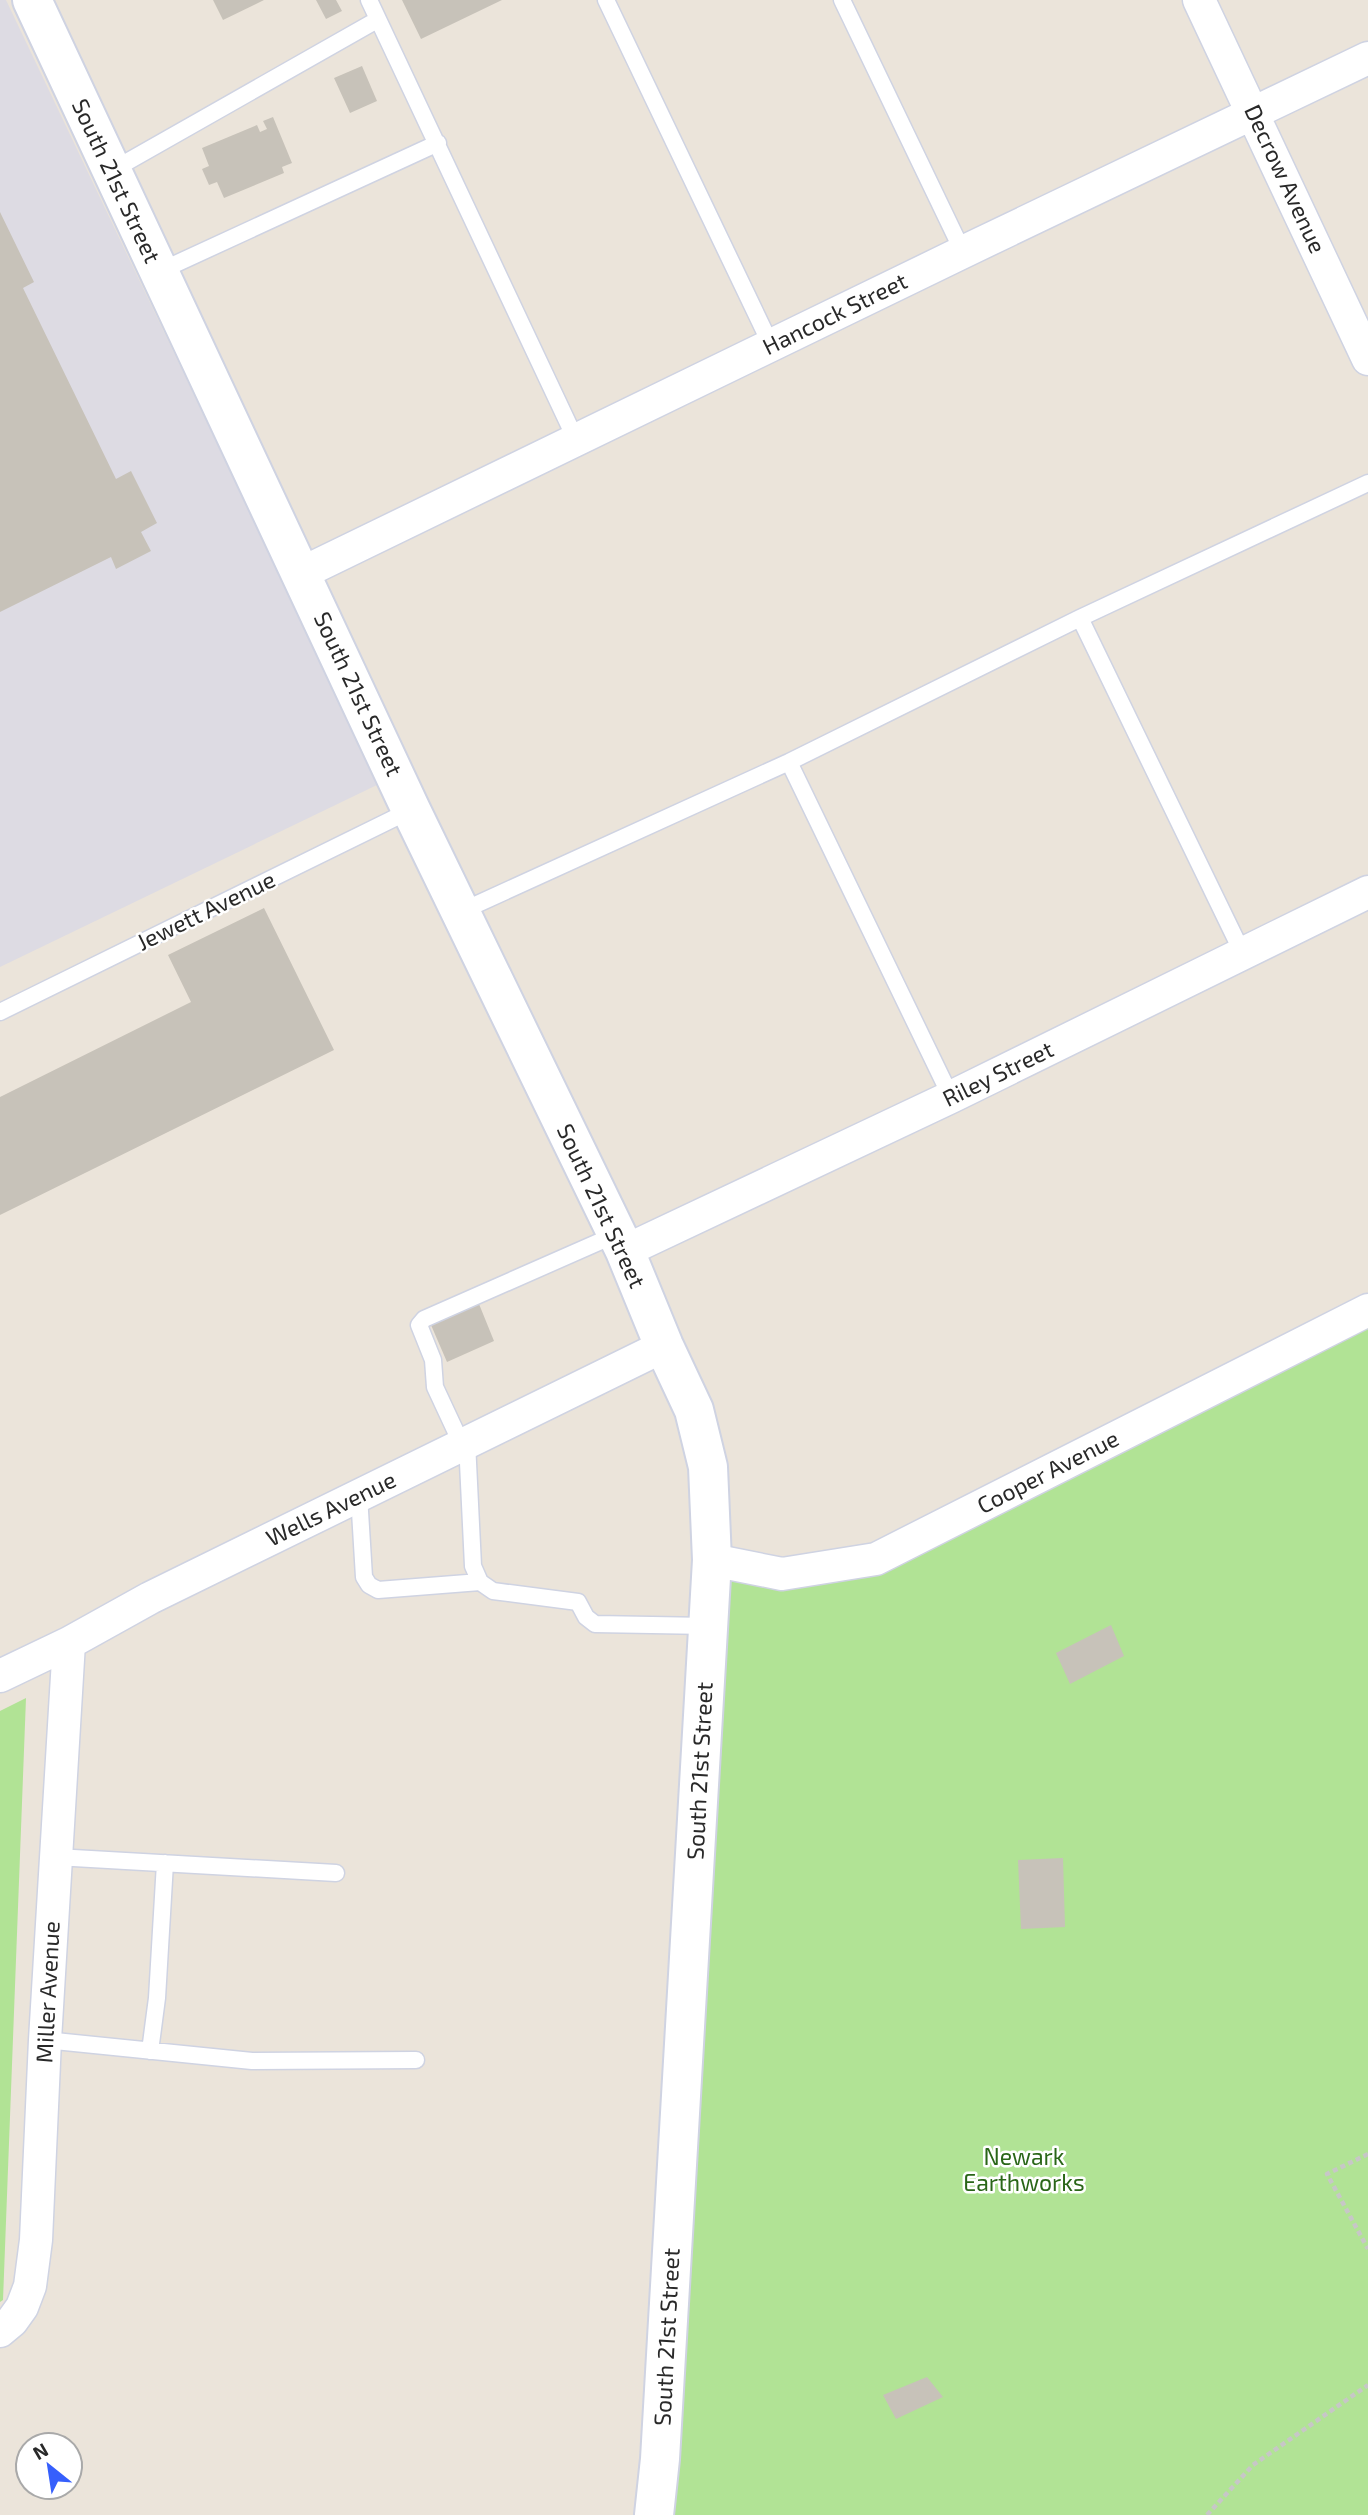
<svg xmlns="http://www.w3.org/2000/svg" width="1368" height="2515" viewBox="0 0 1368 2515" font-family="'Exo 2',sans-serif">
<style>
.industrial{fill:#dddbe3}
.green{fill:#b1e395}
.building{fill:#c7c2b9}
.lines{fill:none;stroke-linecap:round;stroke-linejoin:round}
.service-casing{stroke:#cfd3e2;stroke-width:19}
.minor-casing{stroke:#cfd3e2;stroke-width:35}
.secondary-casing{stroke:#cfd3e2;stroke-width:42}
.path{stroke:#c7c7c7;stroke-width:4.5;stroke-dasharray:5 3.5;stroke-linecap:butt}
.service{stroke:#fff;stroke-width:16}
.minor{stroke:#fff;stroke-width:32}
.secondary{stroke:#fff;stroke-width:38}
.labels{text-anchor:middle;stroke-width:5;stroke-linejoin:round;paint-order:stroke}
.street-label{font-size:23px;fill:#292929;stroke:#fff}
.park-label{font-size:23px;fill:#2a6618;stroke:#fff}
</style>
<rect width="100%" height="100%" fill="#ebe4da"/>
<path class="industrial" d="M0,0H6L379,784L0,967Z"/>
<path class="green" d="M1368,1310V2515H658L712,1560L824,1566Z
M26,1698L3,2300L0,2302V1711Z"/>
<path class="building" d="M213,0H264L223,20Z
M316,0H336L342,11L326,19Z
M402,0H502L421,39Z
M362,66L377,101L350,113L334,78Z
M273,117L292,163L282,167L284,173L224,198L217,182L209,185L202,169L209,166L202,148L257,125L260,132L267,129L263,121Z
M0,212L34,282L23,288L116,479L131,471L157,523L141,532L151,551L116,569L111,557L0,612Z
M264,908L334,1050L0,1215V1097L191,1002L168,955Z
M479,1304L494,1341L447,1362L431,1325Z
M1111,1625L1124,1656L1070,1684L1056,1653Z
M1063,1858L1065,1927L1021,1929L1018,1860Z
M927,2377L943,2397L896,2419L883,2395Z"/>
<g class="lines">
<defs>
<path id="service" d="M369,0L576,440
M606,0L771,345
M842,0L963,252
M111,171L377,20
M158,272L438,143
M1080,618L1243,954
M789,762L951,1097
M462,911L789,762L1080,618L1368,483
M0,1012L411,810
M467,1442L473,1566L480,1582L493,1591L578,1602L586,1617L595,1624L708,1626
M462,1445L435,1387L433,1360L419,1325L424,1319L617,1234
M359,1495L364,1577L369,1585L378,1590L480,1582
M56,1857L336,1873
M45,2040L252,2061L416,2060
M150,2051L157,1998L165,1863"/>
<path id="minor" d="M1199,0L1368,359
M302,573L963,252L1368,58
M625,1251L951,1097L1368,892
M712,1560L782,1574L876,1559L1368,1310
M0,1676L69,1643L150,1598L664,1346
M0,2331L12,2321L22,2307L30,2286L36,2240L45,2040L69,1643"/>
<path id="secondary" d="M32,0L411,810L625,1251L664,1346L694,1410L708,1467L712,1560L660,2459L654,2515"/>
</defs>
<use href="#service" class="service-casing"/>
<use href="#minor" class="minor-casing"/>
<use href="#secondary" class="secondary-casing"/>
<path class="path" d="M1368,2154L1327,2174L1368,2249
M1207,2515L1253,2465L1368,2385"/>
<use href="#service" class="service"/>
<use href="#minor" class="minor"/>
<use href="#secondary" class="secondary"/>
</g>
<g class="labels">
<g class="street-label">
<text transform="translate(1285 179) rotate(65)" y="8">Decrow Avenue</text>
<text transform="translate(116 181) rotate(65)" y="8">South 21st Street</text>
<text transform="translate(835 314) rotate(-26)" y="8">Hancock Street</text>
<text transform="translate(358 694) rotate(65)" y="8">South 21st Street</text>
<text transform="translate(206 911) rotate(-26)" y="8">Jewett Avenue</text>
<text transform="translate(998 1074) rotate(-26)" y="8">Riley Street</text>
<text transform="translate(601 1206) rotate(65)" y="8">South 21st Street</text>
<text transform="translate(1048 1472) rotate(-27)" y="8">Cooper Avenue</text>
<text transform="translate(331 1509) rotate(-26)" y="8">Wells Avenue</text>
<text transform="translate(700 1771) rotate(-87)" y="8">South 21st Street</text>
<text transform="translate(48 1992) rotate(-87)" y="8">Miller Avenue</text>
<text transform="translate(667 2337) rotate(-87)" y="8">South 21st Street</text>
</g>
<g class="park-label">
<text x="1024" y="2165">Newark<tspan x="1024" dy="26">Earthworks</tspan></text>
</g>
</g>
<g transform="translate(49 2466) rotate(330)"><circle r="33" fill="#ffffff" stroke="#a9a9a9" stroke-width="2"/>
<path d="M0-5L12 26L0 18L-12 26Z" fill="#365ffc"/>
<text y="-10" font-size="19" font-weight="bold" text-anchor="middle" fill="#292929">N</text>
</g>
</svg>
